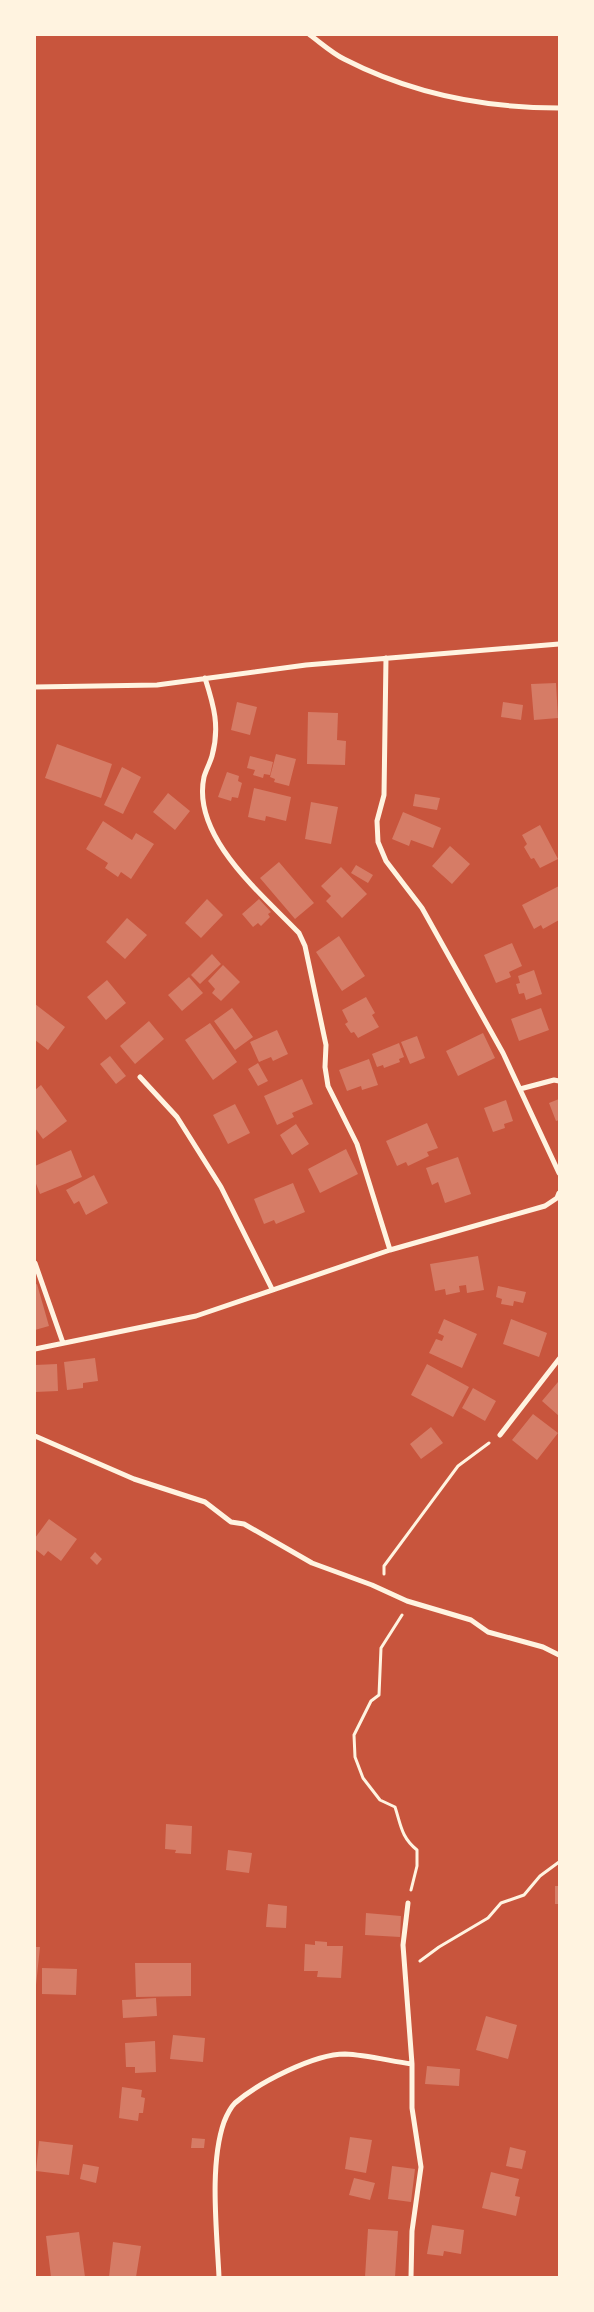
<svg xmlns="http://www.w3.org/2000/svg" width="594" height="2312" viewBox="0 0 594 2312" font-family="'Crimson Pro',serif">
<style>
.building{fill:#d67c66}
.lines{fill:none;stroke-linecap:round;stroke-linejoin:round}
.path{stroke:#fff3e0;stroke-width:3}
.minor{stroke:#fff3e0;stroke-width:5}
</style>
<rect width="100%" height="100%" fill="#c8553d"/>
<path class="building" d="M556,683L558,718L534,720L531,684Z
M237,702L257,707L250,735L231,730Z
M503,702L523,705L521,720L501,717Z
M308,712L338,713L337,740L346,741L345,765L307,764Z
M57,744L112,764L101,798L45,778Z
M276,754L296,759L289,786L274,782L275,779L270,777Z
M250,756L273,762L270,775L264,774L263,778L253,775L255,770L247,768Z
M122,767L141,777L123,814L104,805Z
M227,772L239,776L238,781L242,783L238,798L232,797L231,801L218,797Z
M254,788L291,797L286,821L266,816L265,821L248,817Z
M168,793L190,811L175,830L153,812Z
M415,794L440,798L437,810L413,806Z
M311,802L338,807L331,844L305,839Z
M403,812L441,828L433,848L411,840L409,846L392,839Z
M103,821L132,840L136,833L154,844L131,879L121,872L118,877L105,868L108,863L86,849Z
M540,825L558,859L540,868L534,858L531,859L524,847L527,844L522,835Z
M450,846L470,864L452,884L432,866Z
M279,862L314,903L295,919L260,878Z
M356,865L373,875L368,883L351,873Z
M341,867L367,894L342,918L326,901L331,896L321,886Z
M559,886V920L543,929L541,925L534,929L522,905Z
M207,899L223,915L201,938L185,923Z
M259,899L271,912L268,914L270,917L261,926L258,923L253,927L242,914Z
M127,918L147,935L125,959L106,942Z
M339,936L365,976L342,991L316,952Z
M512,943L522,966L509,972L511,977L496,983L484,955Z
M212,954L221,964L200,984L191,975Z
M223,965L240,982L221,1001L212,993L215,989L208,981Z
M534,970L542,994L526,1000L524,993L519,994L516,984L520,983L518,976Z
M189,977L203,993L182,1011L168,995Z
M107,980L126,1003L106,1020L87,997Z
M366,997L375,1013L372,1015L379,1027L358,1038L354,1032L351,1033L345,1024L348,1022L342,1010Z
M35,1004L65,1027L48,1050L35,1040Z
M232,1008L253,1037L235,1050L214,1021Z
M541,1008L549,1030L519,1041L511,1019Z
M149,1021L164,1039L135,1064L120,1046Z
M210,1023L237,1062L213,1080L185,1040Z
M277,1030L288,1054L273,1061L271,1057L259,1062L250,1042Z
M483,1033L495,1058L458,1076L446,1051Z
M417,1036L425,1058L410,1064L401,1042Z
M399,1043L404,1057L399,1059L400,1062L384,1068L383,1065L377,1067L372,1054Z
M110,1056L126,1076L116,1084L100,1064Z
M369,1059L378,1085L362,1090L361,1086L347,1091L339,1070Z
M258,1063L268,1081L258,1086L248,1069Z
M302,1079L313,1104L292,1113L294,1117L277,1125L264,1096Z
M41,1085L67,1121L43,1139L35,1128V1090Z
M559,1099V1120L556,1121L549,1103Z
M506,1100L513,1121L504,1124L505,1128L493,1132L484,1108Z
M235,1104L250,1133L228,1144L213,1115Z
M427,1123L438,1148L427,1152L429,1156L408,1166L406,1162L397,1166L386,1141Z
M296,1124L309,1144L292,1155L280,1135Z
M346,1149L358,1174L320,1193L308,1169Z
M71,1150L82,1177L40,1194L35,1181V1166Z
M458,1157L471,1194L445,1203L438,1182L432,1185L426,1168Z
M94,1175L108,1203L86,1215L79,1201L74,1204L66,1190Z
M293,1183L305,1212L276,1224L274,1220L264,1224L254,1199Z
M478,1256L484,1290L467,1293L466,1285L459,1286L460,1292L446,1295L445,1289L435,1291L430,1264Z
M37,1284L49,1326L35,1330V1285Z
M498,1286L526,1292L523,1303L514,1301L513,1306L501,1304L502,1299L496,1297Z
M444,1319L477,1334L462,1368L429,1353L436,1339L442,1341L444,1336L438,1333Z
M511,1319L547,1333L539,1357L503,1344Z
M95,1358L98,1381L83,1383V1388L67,1390L64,1362Z
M57,1364L58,1391L35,1392V1365Z
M427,1364L469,1387L453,1417L411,1395Z
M558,1382L559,1383V1416L542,1401Z
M473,1388L496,1401L485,1421L462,1408Z
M533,1414L558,1433L537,1460L512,1440Z
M431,1427L443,1443L421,1459L410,1444Z
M49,1519L77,1539L61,1561L48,1551L44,1556L35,1549V1538Z
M95,1552L102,1559L97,1565L90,1558Z
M166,1824L192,1826L191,1854L175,1853L176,1850L165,1849Z
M228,1850L252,1853L249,1873L226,1870Z
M555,1886H559V1904H555Z
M268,1904L287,1906L286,1928L266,1927Z
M366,1913L401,1916L400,1937L365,1935Z
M315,1941L327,1942V1946H343L341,1978L317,1977L318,1971H304L305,1944L315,1945Z
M35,1947H40L36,1985H35Z
M135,1963H191V1996L136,1997Z
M42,1968L77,1969L76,1995L42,1994Z
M156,1998L157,2016L123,2018L122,2000Z
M486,2016L517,2025L508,2059L476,2050Z
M173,2035L205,2038L203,2062L170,2059Z
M155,2041L156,2072L135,2073V2067H126L125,2043Z
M427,2066L460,2069L459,2086L425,2084Z
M122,2087L142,2090L141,2097L145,2098L143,2113H139L138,2121L119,2118Z
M350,2137L372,2140L366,2173L345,2169Z
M192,2138L205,2139L204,2148H191Z
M39,2141L73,2145L69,2175L36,2171Z
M510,2147L526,2151L522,2169L506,2166Z
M83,2164L99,2167L96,2183L80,2179Z
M392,2166L415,2169L411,2202L388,2199Z
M491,2172L519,2179L515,2196L520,2197L516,2216L482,2208Z
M354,2178L375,2183L370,2200L349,2195Z
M432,2225L464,2230L461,2254L444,2251L443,2256L427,2254Z
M368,2229L398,2231L395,2277H365Z
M79,2232L85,2277H51L46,2236Z
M113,2242L141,2246L136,2277H109Z"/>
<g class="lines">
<path class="path" d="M384,1574V1566L458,1466L489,1443
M402,1615L381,1648L379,1695L371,1701L354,1735L355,1757L363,1778L380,1800L395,1807C401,1825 401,1837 417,1850V1866L411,1890
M420,1961L439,1947L488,1918L501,1903L524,1895L540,1876L559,1862"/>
<path class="minor" d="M310,35C321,43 332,53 344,59C410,93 485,108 559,108
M386,658L384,795L377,821L378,842L386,861L422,908L503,1053L559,1173
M205,678C214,706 220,727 212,756C210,763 206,770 204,777C191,837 263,895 299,933L305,946L326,1045L325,1067L328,1086L357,1144L390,1250
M35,687L157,685L306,665L559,644
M140,1077L177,1117L221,1187L272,1289
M520,1089L554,1080L559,1081
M35,1263L63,1343
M35,1349L196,1316L390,1250L545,1206L557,1198L559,1193
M500,1435L559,1359
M35,1436L134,1479L205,1502L231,1522L244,1524L312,1563L372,1585L407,1601L471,1620L488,1632L543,1647L559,1655
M408,1903L403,1945L412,2064V2108L421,2167L412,2231L411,2277
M219,2277C217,2232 209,2165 224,2122C226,2117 231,2107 235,2103C258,2083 314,2054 345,2054C367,2055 390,2061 412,2064"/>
</g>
<rect width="594" height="2312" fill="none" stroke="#fff3e0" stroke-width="72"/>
</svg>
